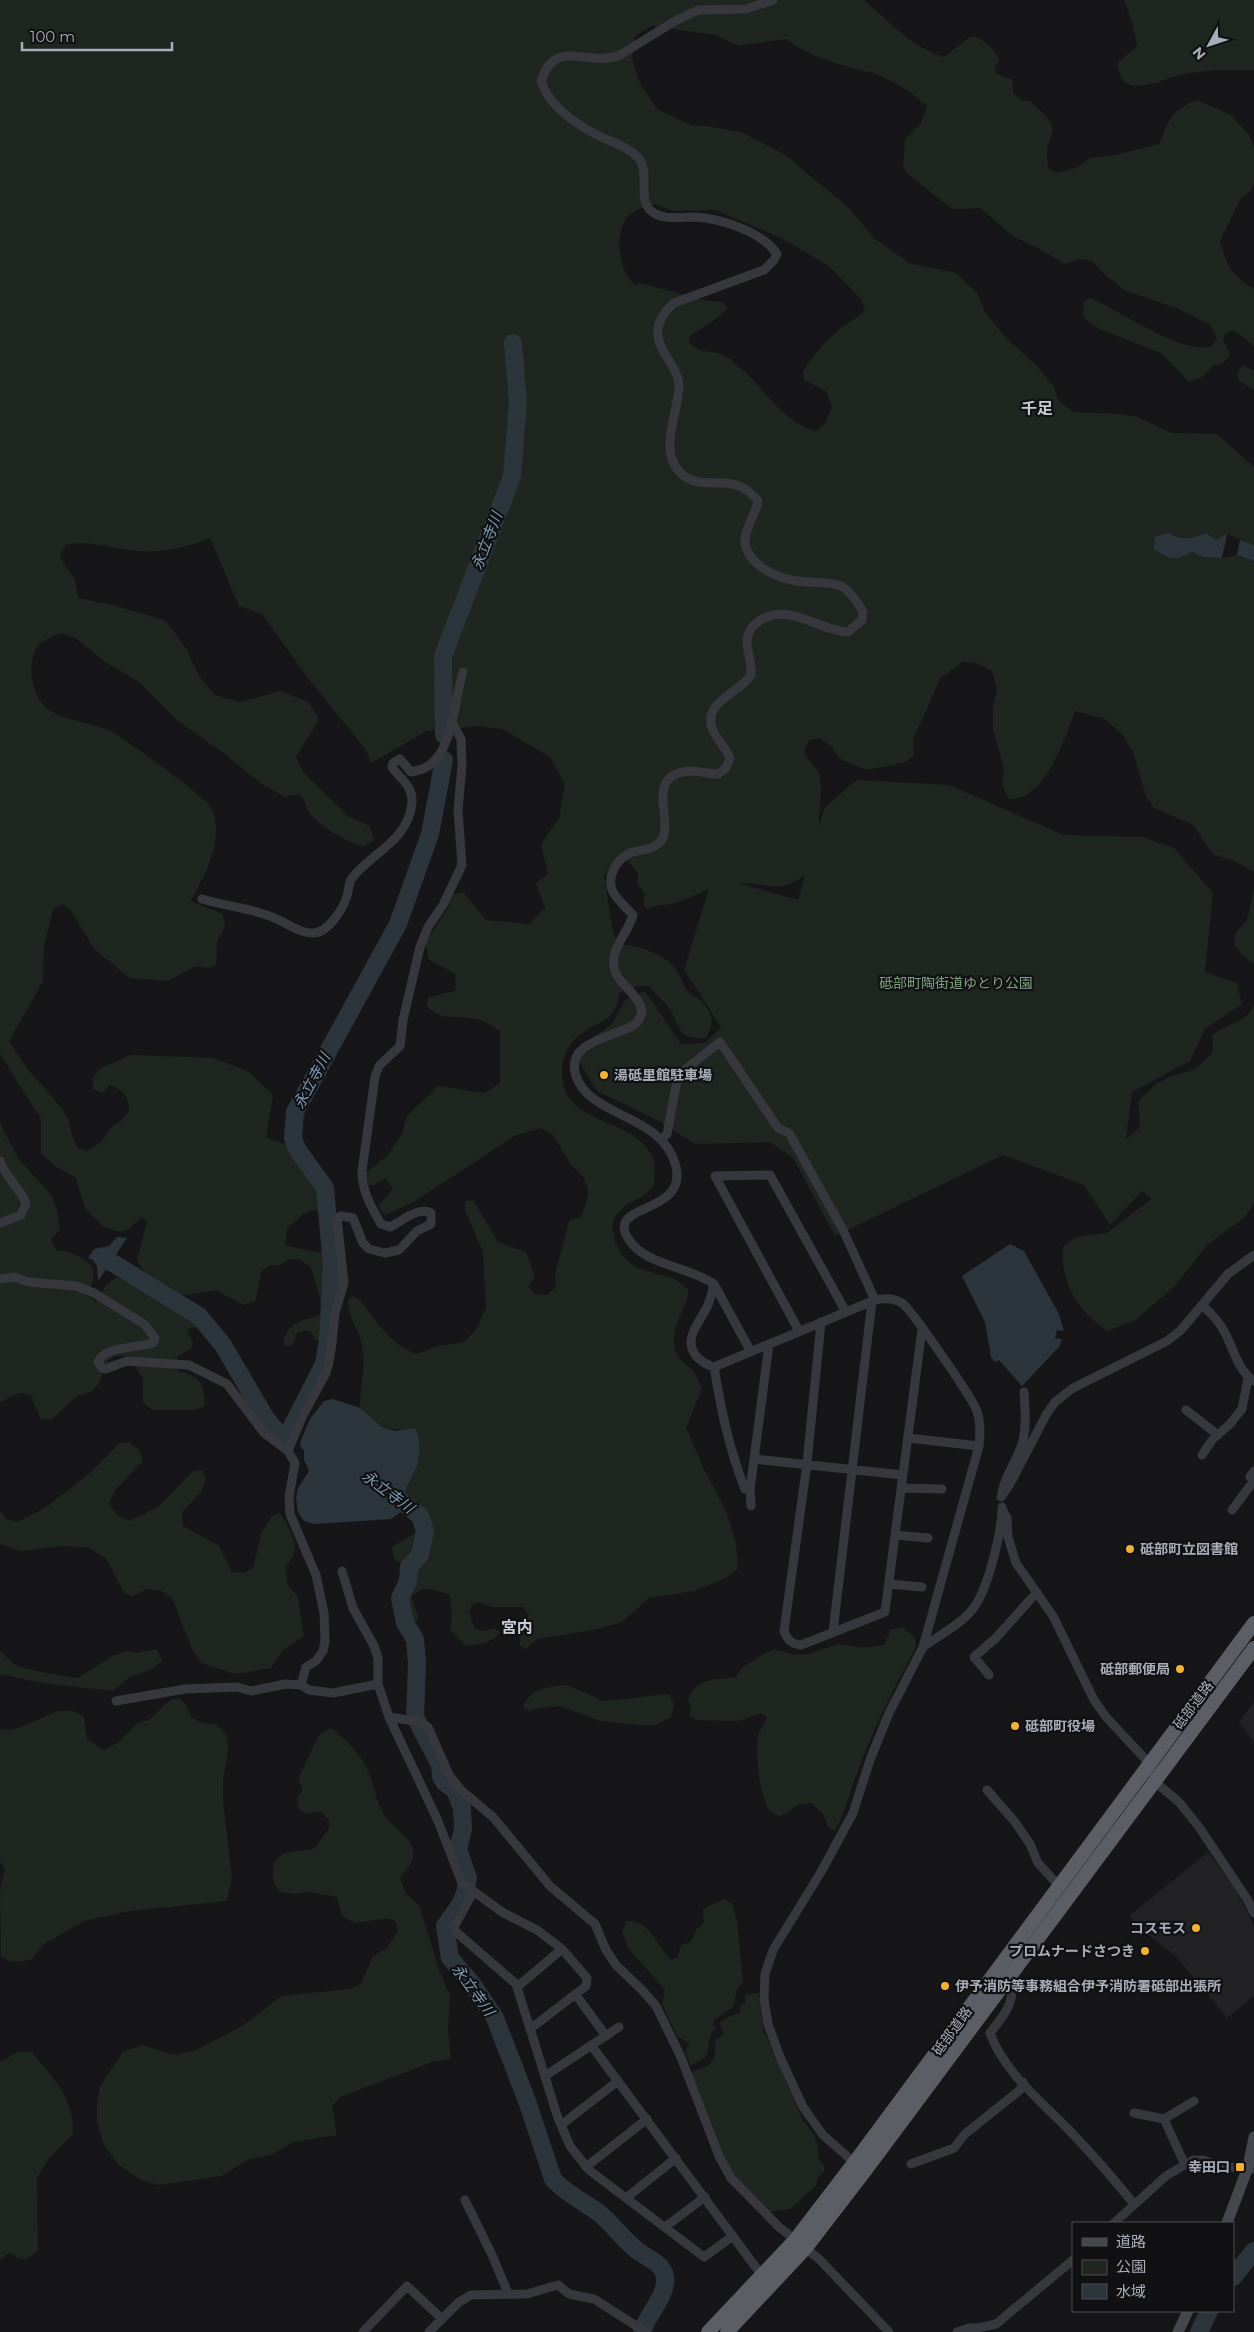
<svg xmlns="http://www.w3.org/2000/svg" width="1254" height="2332" viewBox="0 0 1254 2332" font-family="Montserrat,'Noto Sans JP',sans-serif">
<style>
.built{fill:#222225}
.green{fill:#1e261f;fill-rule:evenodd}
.water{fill:#2c353c}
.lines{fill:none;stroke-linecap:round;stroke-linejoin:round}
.river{stroke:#2c353c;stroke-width:18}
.minor{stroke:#37383d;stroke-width:9}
.secondary{stroke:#45474d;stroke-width:11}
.trunk{stroke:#5b5e65;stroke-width:14}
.poi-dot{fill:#f2b134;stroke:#111113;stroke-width:2}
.labels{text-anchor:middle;stroke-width:4.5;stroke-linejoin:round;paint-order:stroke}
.park-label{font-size:14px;fill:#7fa381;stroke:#111113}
.poi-label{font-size:14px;font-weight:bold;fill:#a8adb8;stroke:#111113;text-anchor:start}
.street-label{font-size:14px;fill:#a8adb8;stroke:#111113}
.water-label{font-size:15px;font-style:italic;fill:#7f9bb3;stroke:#111113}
.quarter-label{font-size:16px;font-weight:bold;fill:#c9ccd4;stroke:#111113}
</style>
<rect width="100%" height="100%" fill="#161618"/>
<path class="built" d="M1254,1702V1742L1239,1722Z
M1208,1852L1235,1889L1254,1925V1996L1227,2018L1176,1956L1140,1929L1129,1916Z"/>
<path class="green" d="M0,0H864C890,22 911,47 944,57L967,39L974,36C986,41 994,48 1000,61L995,67L996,73C1008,81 1015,73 1013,93L1022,101H1029C1074,136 1038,131 1049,169L1058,173L1078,167L1089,158L1111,156L1159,144C1169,120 1171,110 1197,100L1231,115L1249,135L1254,147V183L1251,190L1240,200L1220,241C1227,266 1232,275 1254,289V346L1234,330L1226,333L1223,339L1230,355C1226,361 1222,365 1214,365L1202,377L1189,382L1161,353L1099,329L1083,317L1084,302L1090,298C1120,310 1182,356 1212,346L1217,338L1210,325L1179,309L1126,291L1103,273L1092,261L1081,259L1065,264L1036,247L1014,237L980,208L952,209L908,174L903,166L905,139L921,123L927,106C911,92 895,81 875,74C842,64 815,61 786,39L738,46L716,35L652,26L634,37L632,58L640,84L658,110L691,125L707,126L741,132L784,154L849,208L874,238L909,263L956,273L978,294L985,312L1006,338L1036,365L1054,387L1057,398L1073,412L1120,414L1137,417L1172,433L1217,434L1254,467V545L1227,534L1216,540L1174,536L1180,559L1192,552L1203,557L1222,558L1237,555L1254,561V872L1232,860L1213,854L1193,825L1154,808L1146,796L1133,752L1123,735L1105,719L1075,711C1065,738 1045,801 1009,799L1002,785L1004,770L993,730V707L997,690L992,671L976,663L962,662L940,679L913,740L914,755L905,762L867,770L840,759L831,746L820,738L809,740L804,751C808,762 818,768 820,778C823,793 818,811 819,826L825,807L857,780L949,785L1064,835L1143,837L1174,848L1213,893L1205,972L1237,983L1242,1004L1205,1029L1190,1061L1132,1092L1126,1139L1140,1127L1138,1102L1153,1086L1171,1076L1194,1070L1213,1052L1212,1035C1227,1023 1247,1024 1254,1004V1203L1246,1216L1206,1246L1175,1286L1134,1321L1107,1331C1078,1311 1060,1283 1063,1246L1077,1237L1107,1233L1151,1199L1142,1191L1110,1225L1084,1185L1003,1155L835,1236L793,1158L770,1142L695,1144L657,1120L597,1091L573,1051L611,1025L626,999L645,991L681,1044L705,1043L721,1027L684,969L709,889C696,895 685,900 671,904C662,906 656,904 647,909L643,904L645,894L637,883L638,873L626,859L611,866L604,876L613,932L619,944C639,946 660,952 675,968C681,975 682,985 688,992C692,995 697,997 701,1001C712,1011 716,1026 705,1038C680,1039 681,1032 672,1013C667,1004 656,995 649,986H637L619,993C618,999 617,1007 614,1011C606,1022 593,1025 582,1033C566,1044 559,1064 563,1083C570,1125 637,1119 653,1158C656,1166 654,1177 654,1185L645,1195L627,1204L615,1216L612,1227L615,1242L623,1256L635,1267L677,1280L689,1291C685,1314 664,1334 679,1358C682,1363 689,1366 693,1371C697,1375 699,1383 702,1389L686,1428L704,1469L727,1513L736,1543L738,1569L724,1579L694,1591L649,1598L622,1622L599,1629L537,1639L526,1649L519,1645L522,1628L529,1615L523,1607H491L477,1602L472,1605L469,1612L475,1629L484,1631L494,1628L500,1632C491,1644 480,1644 466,1646L450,1630L452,1612L449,1594L425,1588L411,1596L419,1619L414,1623L408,1616L402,1597L413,1573C405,1559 392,1569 392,1547L421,1529L423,1514L404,1497C406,1483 414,1476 418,1463C421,1454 420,1435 415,1428C388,1432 379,1428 360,1408C360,1383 367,1366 361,1341C357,1326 347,1315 348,1299L353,1296L360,1300C376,1321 391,1345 417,1354L435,1347L464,1342L477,1328L486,1308L483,1252L465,1210V1201L473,1200L498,1242L526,1252L535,1277L528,1286L535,1294L547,1295L556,1287L555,1275L569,1221L581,1217L587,1201L588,1190L583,1177L571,1165L553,1135L541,1128L516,1135L412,1203L385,1215L378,1206L393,1189L386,1178L374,1185H368L366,1173L388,1155L402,1134L407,1116L438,1086L485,1093L500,1083V1031C495,1028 489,1023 483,1021C463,1013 441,1024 426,1005L429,997L455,991L456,974L429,960L425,943L448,908L451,895L463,892L486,920L529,924L545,908L536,883L548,874L541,844L559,818L565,784L550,757L502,729L477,726L427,731L371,763L366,750L307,677L262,614L239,606L210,538C188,547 166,552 142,551C116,551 91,539 66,545L60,555L64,564L75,579L78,598L117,606L166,621L186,648L199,676L215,695L241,702L280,691L309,702L319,720L296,757L303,772L348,816L370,826L374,840L363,847C346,841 326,830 313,817C306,811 306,801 299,794L285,797L260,783L226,755L177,720L139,682L110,665L75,638L61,633C53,636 40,641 36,649C27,665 32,693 44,706C60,721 94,722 112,732C125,739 207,798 211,807C226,838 205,874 191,901L223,914L225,928L217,942L216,965L210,968L196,966L168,981L129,978L94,949L70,909L62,904L53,910L44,945L43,981L9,1041L28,1070L53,1097L68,1118L72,1136L78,1148L88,1151L101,1142L112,1126L120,1122L129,1111C129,1096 124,1091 110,1085L102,1093L93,1089V1077L101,1068L131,1055L213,1058L248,1071L273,1095L266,1138L290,1146L308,1162L329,1199L327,1208L320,1211L313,1210L302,1215L287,1229L285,1245L320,1253L325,1246L323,1238L324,1230L329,1227L333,1230C339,1264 330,1299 327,1333L323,1338L317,1341L310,1331L304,1330L297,1333L294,1342L290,1346H285L283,1342C290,1320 301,1322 320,1315L323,1310L311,1267L299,1259H288L279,1266L271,1265L262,1270L255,1301L244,1305L215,1290L189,1295L172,1293L147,1276L137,1260L147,1222L142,1217L129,1229L120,1232L104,1227L85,1209L76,1178L55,1166L41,1154V1119L0,1054ZM655,204L673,211L715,210L779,237L829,266L861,299L865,310C857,319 848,322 840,329C825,341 813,356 803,371L804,380L826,391L832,407L825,424L816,431C783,423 764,387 739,367C735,363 729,357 723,355C709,349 700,355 689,341V337C701,326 719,321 727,308L723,302L708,301L644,284L635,285C618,271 613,232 629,215C636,209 647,207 655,204ZM805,875L798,900L738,883C768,883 777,895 805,875Z
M1124,0H1254V70C1231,70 1207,69 1184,74C1168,77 1148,89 1131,85C1121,82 1119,73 1117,64C1123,55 1131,54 1137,45L1133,26Z
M1244,365L1254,371V390L1238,380V371Z
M1254,888V964L1241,954L1234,944L1235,934L1247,920Z
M0,1123L18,1158L52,1196L57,1210L60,1230L51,1239L56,1250C70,1251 99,1260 93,1280C92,1285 88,1290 86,1295L96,1301L106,1285L117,1277L191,1315L198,1324L196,1327L190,1328L187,1333L193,1341L191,1349L177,1357L178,1371C202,1377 203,1383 205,1406L195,1410H152L143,1403V1379L128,1356H115L108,1360L99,1384L90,1392L77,1396L51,1420L40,1418L31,1395L20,1393L0,1402Z
M129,1442L139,1450L143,1461L116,1489L109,1503L116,1514L129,1521L158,1507L193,1471L202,1470L206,1479L202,1491L182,1512L183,1526L219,1546L232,1572L244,1573L253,1568L261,1534L272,1516L280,1513C286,1521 295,1538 295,1548C295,1555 289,1562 285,1567L288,1585L298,1597L304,1636L284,1649L271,1668L235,1674L201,1663L192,1649L173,1600L162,1591L148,1589L132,1596L124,1593L107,1560L90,1548L64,1546L20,1551L0,1544V1511L6,1519L18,1522L48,1506L91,1472L119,1444Z
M903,1627L915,1638L916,1647C894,1688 873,1729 857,1773C849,1792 846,1813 835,1830L828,1827L823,1814L811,1803C807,1804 800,1804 796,1806C790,1809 784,1818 776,1815C759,1810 755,1751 758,1736C760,1730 764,1724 767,1718L761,1713L739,1721L696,1720L689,1715L691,1708L688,1700C697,1677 715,1680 736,1677L742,1668L763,1654L775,1649L795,1655L808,1654L838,1644L863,1648L884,1645L891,1629Z
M157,1649L162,1660L153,1669L128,1678L113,1691L42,1683L0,1674V1651L16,1666L51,1674L78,1678L112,1656L128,1651L136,1653Z
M567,1685L604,1701L669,1694L674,1704L671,1717L656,1725H639L600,1721L560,1706L538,1708L529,1711L523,1707C531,1687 549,1687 567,1685Z
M179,1698L186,1705L191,1717L201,1723L216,1724L227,1735L228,1751L223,1779V1801L232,1878L227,1901L130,1911L84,1921L43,1945L32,1959L19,1962L10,1961L1,1956L0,1889L5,1868L0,1862V1729C28,1736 58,1695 84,1717L87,1739L104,1750L117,1743L139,1722L149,1720L169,1701Z
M331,1728C344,1738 362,1755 368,1771C374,1786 376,1801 384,1815C392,1827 410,1836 413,1850C415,1861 406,1870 400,1877L406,1894L419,1905L438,1967L450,1996L448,2030L451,2059L435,2061L340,2097L332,2106L337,2135L293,2142L271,2155L249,2159L222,2176L158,2185L139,2179L119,2165L104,2145L97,2122V2104L100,2086L123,2052L142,2045L174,2055L196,2050L242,2026L282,1996L349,1989L360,1985L373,1956L387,1948L398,1931L396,1922L389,1918L355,1923L342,1916L337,1897L310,1892L294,1894L279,1892C274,1883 272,1879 273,1870C275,1848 297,1852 314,1849L330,1827L328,1819L319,1811L306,1814L299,1809L297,1798L303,1789L298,1779L319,1735Z
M724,1899L732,1904L737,1920L743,1982L737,1989L733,2007L713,2021L716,2030L712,2031C705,2051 714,2057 690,2065L685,2052L689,2043L677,2036L662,2004L665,1990L628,1948L622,1931L627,1921C649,1919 657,1946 671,1960L677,1957L681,1945L691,1942L696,1930L704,1923L703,1909Z
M758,1993L764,2031L803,2121C813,2130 821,2146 818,2159L824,2165V2172L818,2177L816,2186L790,2209L769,2212L741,2188L722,2154L690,2072C711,2066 717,2063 715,2040L724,2034L719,2023L726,2018L741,2012L740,2006L745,2003V1995Z
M17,2052H32C53,2079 75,2098 73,2134L49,2158L37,2178L38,2251L27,2259L18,2258L10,2252L0,2260V2062Z"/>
<path class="water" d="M1168,533C1181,540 1193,539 1206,533L1216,540L1227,534L1222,558L1203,557L1192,552C1175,562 1170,560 1154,549L1155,537Z
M1240,540L1254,545V561L1237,555Z
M117,1237L127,1238L98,1281L97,1266L93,1260L88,1258L94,1249L109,1246Z
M1010,1244L1024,1251L1059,1314L1064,1331L1057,1330L1055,1338L1062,1339L1059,1347L1022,1386L999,1360L995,1362L991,1357L985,1322L962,1276Z
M333,1399L360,1408L382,1427L395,1431L415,1428C420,1435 421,1454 418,1463C414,1476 406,1483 404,1497L410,1505L391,1519L314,1524L304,1521L298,1512L296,1498L298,1488L309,1471L304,1460V1451L300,1445L301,1440L310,1419L324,1401Z"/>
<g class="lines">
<path class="river" d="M444,735L443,656L512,476L518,402L513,343
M111,1262L199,1316L223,1345L265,1417L277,1432L285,1438
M286,1438L324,1364L328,1340L332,1265L325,1188L297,1149L293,1138L295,1112L398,924L430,834L444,760
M391,1493L420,1516L425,1531L420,1555L409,1567L408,1581L400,1598L405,1623L415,1639L417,1663L415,1717L440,1765L441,1777L445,1783L455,1790L462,1808L463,1829L458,1849L468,1878L465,1893L460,1905L445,1926L450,1958L473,1985L495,2018L527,2101L553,2179C565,2193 584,2202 599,2213C613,2224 623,2240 638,2251C650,2260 668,2265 665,2284C662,2302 647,2315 642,2332
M1233,2277L1254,2251
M1199,2332L1209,2311"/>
<path class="minor" d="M773,0L746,9L698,10L675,21L620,55C586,68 556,36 541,81C549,107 577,125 601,137C614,143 631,148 640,160C650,175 636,203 654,213C665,220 683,217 695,217C722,219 761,231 777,254L774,260L764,270L674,303C664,312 656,323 658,336C660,354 678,367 679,385C679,413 656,453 683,475C704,493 734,469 758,501C756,515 743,530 745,544C749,564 773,576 791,580C808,584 825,580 841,586C849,590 859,604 863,612L862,620L848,632C818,631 789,601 759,621C753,625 748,632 747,640C747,652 752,663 751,675C739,694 701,702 713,731C718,741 726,748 730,758L726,768L718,774C709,774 700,771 691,771C641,774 676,822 661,841C653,851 640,849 630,853C616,860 606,877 613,892C617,900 627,908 633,915C628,934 608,950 615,971C620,988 656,1004 635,1024C620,1037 564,1039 576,1076C590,1117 660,1114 675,1163C692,1219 595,1200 633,1245C649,1264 691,1268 714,1284C712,1292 711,1299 707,1307C699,1323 682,1340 697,1357C702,1362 707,1365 714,1367L875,1300C884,1298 894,1298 902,1303C912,1310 972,1398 977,1411C981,1423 980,1434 979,1446L923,1647L889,1713L870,1760L853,1813L821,1872L773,1950L765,1974L764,1999L768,2024L780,2057L803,2107L823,2135L857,2165
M202,899C229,907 258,909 283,922C293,927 303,934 315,933C329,931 343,909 347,896C349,890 348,884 352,878C371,853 409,841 412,802C413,786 400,779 392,767L393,763L400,759L411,772C419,770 426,769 432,763C453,746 455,697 463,672
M661,1139L667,1134L678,1075L720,1042L778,1128L789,1133L843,1230L875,1300
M0,1161C6,1178 19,1187 26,1203L21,1215L0,1223
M0,1279L14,1277L29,1282L76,1286L94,1293L144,1324L155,1338L153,1343C138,1348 104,1346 98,1362L102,1368L105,1369L127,1361L189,1365L227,1384L264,1433L288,1451L295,1463L289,1497L290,1514L316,1575L324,1613L325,1641L323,1651L316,1661L306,1667L301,1685
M714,1284L751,1352
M1202,1305C1211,1313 1221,1324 1226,1335C1234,1351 1239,1372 1254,1381
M821,1322L807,1463L784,1631C788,1641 792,1644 801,1645L885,1612L922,1329
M799,1331L715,1176L770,1175L846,1312
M714,1367C721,1409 729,1449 745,1489L750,1490
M1186,1410L1218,1435
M908,1438L979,1446
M288,1451L303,1415L326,1373L330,1356L335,1313L344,1283L337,1218L341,1216L353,1218L363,1243L369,1249L385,1253L399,1250L417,1231L431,1224V1213C419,1206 402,1221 390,1227L381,1224C371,1207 362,1191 362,1171L375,1077L379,1066L400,1046L403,1020L420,947L428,927L443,905L462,865L458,810L462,765L461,739L451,720
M1202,1455L1213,1439L1230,1424L1242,1409L1248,1378
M754,1459L903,1475
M1254,1471L1250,1477L1254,1482
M902,1488L942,1489
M1002,1492C1006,1474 1017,1460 1022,1444C1027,1427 1025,1409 1024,1392
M1001,1497L1010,1484L1046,1415L1055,1402L1073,1388L1167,1341L1181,1330L1228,1274L1254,1255
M751,1506L750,1490L769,1344
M1002,1509L1007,1518L1008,1537L1016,1563L1053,1616L1094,1700L1106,1717L1149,1763L1155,1782L1179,1802L1199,1827L1247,1899L1254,1913
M1232,1510L1253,1482
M895,1535L928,1538
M342,1571L353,1608L374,1646L378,1658V1684L389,1717L438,1821L462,1883L502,1912L537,1930L562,1949L587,1978L586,1986L530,2029
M889,1584L922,1587
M833,1632L872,1301
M923,1647C939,1635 960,1625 972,1610C988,1591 1002,1531 1002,1507
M989,1675L974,1657L996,1638L1037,1592
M116,1701L185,1689L237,1687L251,1691L286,1684L301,1685L309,1690L333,1693L378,1684
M389,1717L420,1722L428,1727L449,1775L462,1791L493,1817L550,1886L595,1924L606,1950L616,1965L642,1990L656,2006L680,2055L719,2156L731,2178L779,2227L819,2259L889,2332
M987,1790L1015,1822L1030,1844L1038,1863L1059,1886
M473,1892L454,1927L455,1931L516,1984L558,2118L570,2146L589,2170L704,2257L733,2236
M1002,1978L1012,1992C1011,2008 1000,2020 990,2033C1004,2072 1041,2101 1069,2130C1092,2154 1113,2178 1134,2204
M517,1987L562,1949
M576,1995L606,2036
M591,2045L763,2277
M545,2076L619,2027
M1134,2113L1164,2119
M561,2125L618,2081
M911,2164L954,2148L965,2134L1020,2090L1023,2082
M1185,2165L1164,2119L1194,2101
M586,2167L647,2119
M626,2198L676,2158
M465,2200L492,2255L508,2293
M1114,2223L1166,2176L1193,2160H1204L1217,2166L1254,2169
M665,2227L705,2197
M363,2332L407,2286L442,2319
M429,2332L459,2302L471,2295L527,2294L558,2285L569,2294L594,2299L646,2332
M957,2332L969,2328H978L996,2324L1073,2260"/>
<path class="secondary" d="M1227,2223L1248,2167L1254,2137
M1178,2332L1188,2311"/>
<path class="trunk" d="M708,2332L795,2240L854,2163L1254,1623
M727,2332L805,2249L865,2171L1254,1648"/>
</g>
<g class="poi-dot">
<circle cx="604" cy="1075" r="5"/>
<circle cx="1130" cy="1549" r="5"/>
<circle cx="1180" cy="1669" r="5"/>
<circle cx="1015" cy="1726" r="5"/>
<circle cx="1196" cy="1928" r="5"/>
<circle cx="1145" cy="1951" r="5"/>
<circle cx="945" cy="1986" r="5"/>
<rect x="1235" y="2162" width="10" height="10" rx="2.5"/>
</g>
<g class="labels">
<g class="park-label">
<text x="956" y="988">砥部町陶街道ゆとり公園</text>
</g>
<g class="poi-label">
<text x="614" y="1080">湯砥里館駐車場</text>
<text x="1140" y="1554">砥部町立図書館</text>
<text x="1170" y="1674" text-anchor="end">砥部郵便局</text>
<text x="1025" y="1731">砥部町役場</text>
<text x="1186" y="1933" text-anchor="end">コスモス</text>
<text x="1135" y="1956" text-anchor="end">プロムナードさつき</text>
<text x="955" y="1991">伊予消防等事務組合伊予消防署砥部出張所</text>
<text x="1230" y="2172" text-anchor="end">幸田口</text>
</g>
<g class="street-label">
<text transform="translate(1193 1705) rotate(-53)" y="5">砥部道路</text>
<text transform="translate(952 2031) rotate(-54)" y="5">砥部道路</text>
</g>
<g class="water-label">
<text transform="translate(487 541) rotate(-69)" y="5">永立寺川</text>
<text transform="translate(312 1081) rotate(-62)" y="5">永立寺川</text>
<text transform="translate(388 1492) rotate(37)" y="5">永立寺川</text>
<text transform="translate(473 1990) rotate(54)" y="5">永立寺川</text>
</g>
<g class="quarter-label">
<text x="1037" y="414">千足</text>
<text x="517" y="1633">宮内</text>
</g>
</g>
<rect x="1072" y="2222" width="162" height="90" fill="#111113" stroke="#4d4f55"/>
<rect x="1082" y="2238" width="25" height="8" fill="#45474d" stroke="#4d4f55"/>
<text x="1116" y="2247" font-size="15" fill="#a8adb8">道路</text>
<rect x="1082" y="2260" width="25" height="15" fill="#1e261f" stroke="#4d4f55"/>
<text x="1116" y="2272" font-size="15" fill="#a8adb8">公園</text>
<rect x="1082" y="2284" width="25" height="15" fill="#2c353c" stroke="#4d4f55"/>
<text x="1116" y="2297" font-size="15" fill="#a8adb8">水域</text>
<g transform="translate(1209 45) rotate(230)" stroke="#111113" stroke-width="4" paint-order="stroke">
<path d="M0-4L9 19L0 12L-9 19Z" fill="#a8adb8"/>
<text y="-8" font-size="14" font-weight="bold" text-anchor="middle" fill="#a8adb8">N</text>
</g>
<path d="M22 42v8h150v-8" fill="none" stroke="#a8adb8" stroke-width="2.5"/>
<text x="30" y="42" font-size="15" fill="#a8adb8" stroke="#111113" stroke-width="4" paint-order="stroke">100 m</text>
</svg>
